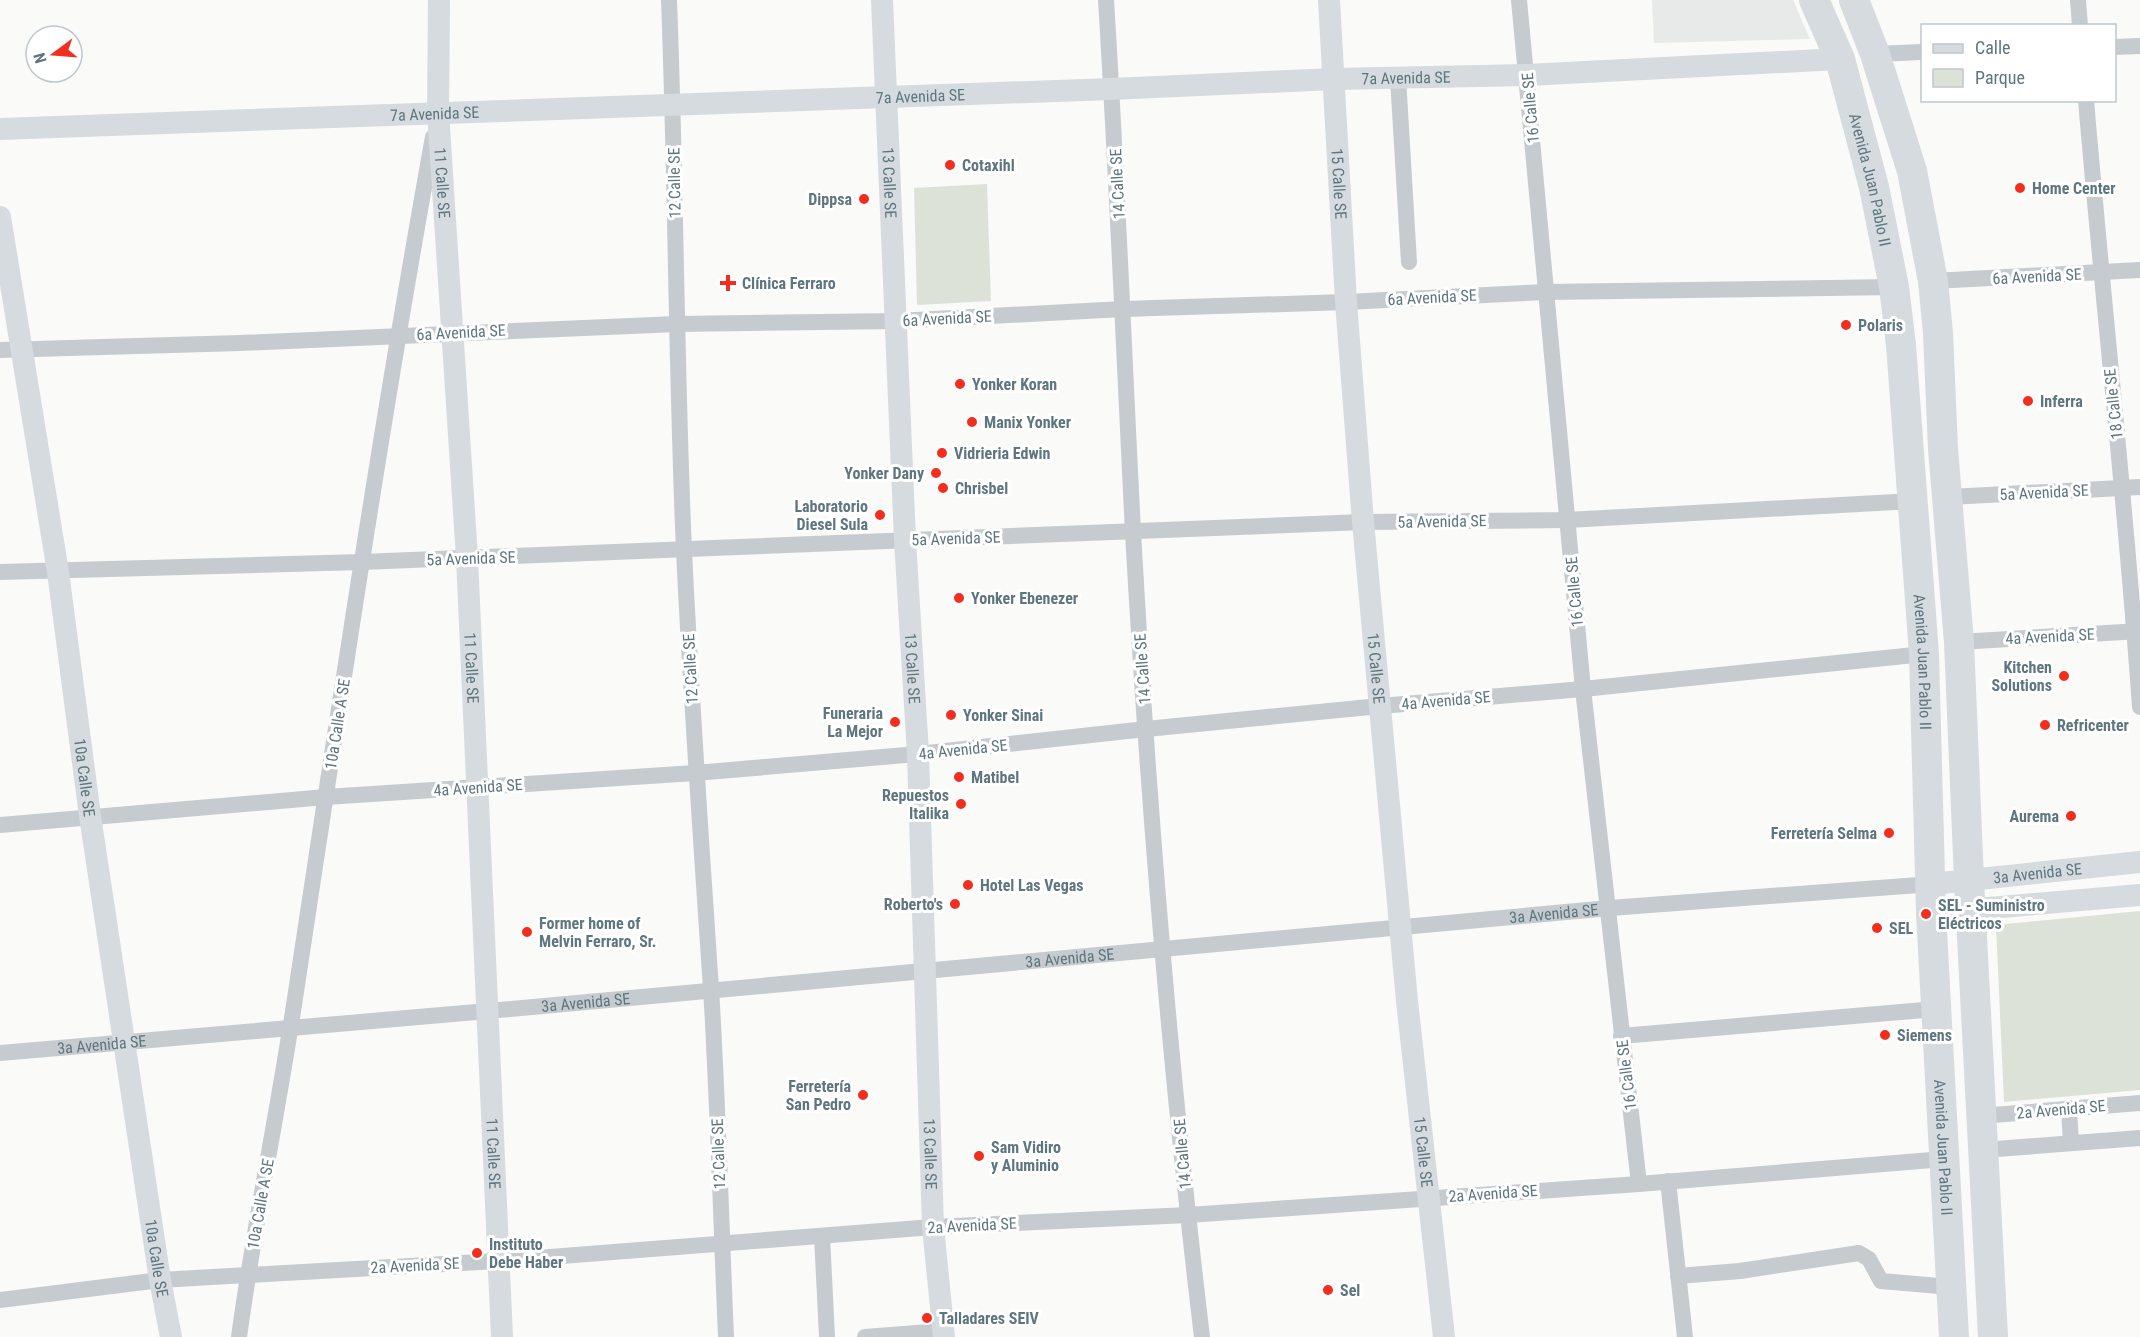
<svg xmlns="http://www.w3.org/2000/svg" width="2140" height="1337" viewBox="0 0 2140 1337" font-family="'Roboto Condensed',sans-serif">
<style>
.built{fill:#e8eae9}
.green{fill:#dde2d8}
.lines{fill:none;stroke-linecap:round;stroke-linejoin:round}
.street{stroke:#c5cbce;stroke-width:16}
.secondary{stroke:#d5dbde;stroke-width:22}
.highway{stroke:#d5dbde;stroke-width:30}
.poi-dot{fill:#f32e1f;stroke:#fff;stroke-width:2}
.labels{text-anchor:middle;stroke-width:6;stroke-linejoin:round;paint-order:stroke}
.street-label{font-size:16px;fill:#5e767f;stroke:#fff}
.poi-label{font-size:16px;font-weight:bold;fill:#5e767f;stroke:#fff;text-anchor:start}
</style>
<rect width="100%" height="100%" fill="#fafaf8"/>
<path class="built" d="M1652,0H1793L1810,39L1654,43Z"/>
<path class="green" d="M987,184L991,301L917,305L914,188Z
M2140,911V1090L2004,1102L1996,925Z"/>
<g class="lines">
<g class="street">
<path d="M669,0C676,184 676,368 684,551C691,697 701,842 711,988C718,1104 721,1221 726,1337"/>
<path d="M1106,0C1117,177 1124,354 1133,532C1148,801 1170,1070 1202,1337"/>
<path d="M1519,0L1583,689L1639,1184"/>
<path d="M2078,0L2080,26"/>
<path d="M2114,47L2140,46"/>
<path d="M1875,54L1922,52"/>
<path d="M1398,78L1409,262"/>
<path d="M2086,100C2103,303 2126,505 2140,707"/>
<path d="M1933,281L2140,270"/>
<path d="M0,350L240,343L677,324L897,321L1123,309L1346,302L1546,292L1894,287"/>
<path d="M1949,497L2140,487"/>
<path d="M0,572L362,562L1363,522L1567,520L1913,501"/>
<path d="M1959,642L2140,631"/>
<path d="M0,825L326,797L695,773L918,754L1146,729L1380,706L1583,689L1924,654"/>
<path d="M1621,1036L1936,1009"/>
<path id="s1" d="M0,1053L488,1011L1610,908L1932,884"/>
<path d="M2069,1108L2071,1143"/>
<path d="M1981,1116L2140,1103"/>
<path d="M1983,1150L2140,1138"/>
<path d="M1668,1181L1685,1337"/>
<path d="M822,1236L827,1337"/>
<path d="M1678,1276L1740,1271L1859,1253L1869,1259L1881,1281L1951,1287"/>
<path d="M0,1300L160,1280L498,1261L933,1227L1188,1215L1639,1184L1944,1159"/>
<path d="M239,1337C254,1226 277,1116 294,1005C338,715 381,425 433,137"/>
<path d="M865,1337L943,1331"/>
</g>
<g class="secondary">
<path id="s2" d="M439,0L438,112L467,558L502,1337"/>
<path id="s3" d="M882,0L905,540L918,754L933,1227L944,1337"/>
<path id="s4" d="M1329,0L1346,302L1363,522L1407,1001L1444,1337"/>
<path id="s5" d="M0,129L1111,89L1334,79L1527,75L1840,59"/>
<path id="s6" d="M0,217L58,572L90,816L160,1280L171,1337"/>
<path id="s7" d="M1932,884L2140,862"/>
<path d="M1931,913L2140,895"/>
</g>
<g class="highway">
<path id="s8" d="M1814,0L1840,59L1874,187L1894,287L1901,345L1924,654L1931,913L1954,1337"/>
<path d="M1854,0L1875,54L1912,171L1933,281L1938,333L1943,449L1959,642L1969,880L1993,1337"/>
</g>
</g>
<g class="poi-dot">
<circle cx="950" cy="165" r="6"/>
<circle cx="2020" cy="188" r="6"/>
<circle cx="864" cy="199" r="6"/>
<path d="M725 274h6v6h6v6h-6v6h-6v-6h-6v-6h6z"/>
<circle cx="1846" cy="325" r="6"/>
<circle cx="960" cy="384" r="6"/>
<circle cx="2028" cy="401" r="6"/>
<circle cx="972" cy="422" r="6"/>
<circle cx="942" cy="453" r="6"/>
<circle cx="936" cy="473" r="6"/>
<circle cx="943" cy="488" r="6"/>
<circle cx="880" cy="515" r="6"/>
<circle cx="959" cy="598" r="6"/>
<circle cx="2064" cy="676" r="6"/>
<circle cx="951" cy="715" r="6"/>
<circle cx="895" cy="722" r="6"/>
<circle cx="2045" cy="725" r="6"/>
<circle cx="959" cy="777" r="6"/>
<circle cx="961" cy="804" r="6"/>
<circle cx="2071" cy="816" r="6"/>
<circle cx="1889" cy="833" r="6"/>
<circle cx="968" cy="885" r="6"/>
<circle cx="955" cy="904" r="6"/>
<circle cx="1926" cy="914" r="6"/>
<circle cx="1877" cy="928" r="6"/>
<circle cx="527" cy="932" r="6"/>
<circle cx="1885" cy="1035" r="6"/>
<circle cx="863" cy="1095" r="6"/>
<circle cx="979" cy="1156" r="6"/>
<circle cx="477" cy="1253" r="6"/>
<circle cx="1328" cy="1290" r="6"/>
<circle cx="927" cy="1318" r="6"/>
</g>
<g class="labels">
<g class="street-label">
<text dy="6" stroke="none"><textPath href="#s5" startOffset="1407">7a Avenida SE</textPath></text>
<text dy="6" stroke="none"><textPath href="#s5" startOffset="921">7a Avenida SE</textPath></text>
<text transform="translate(1530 108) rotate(-95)" y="6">16 Calle SE</text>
<text dy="6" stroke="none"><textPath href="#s5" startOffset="435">7a Avenida SE</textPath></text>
<text dy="6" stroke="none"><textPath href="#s8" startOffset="189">Avenida Juan Pablo II</textPath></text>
<text dy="6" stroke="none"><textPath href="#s2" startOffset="183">11 Calle SE</textPath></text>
<text transform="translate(674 183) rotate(-91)" y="6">12 Calle SE</text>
<text dy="6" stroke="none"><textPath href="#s3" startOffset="183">13 Calle SE</textPath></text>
<text transform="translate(1117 184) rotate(-93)" y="6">14 Calle SE</text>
<text dy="6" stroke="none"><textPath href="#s4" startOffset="184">15 Calle SE</textPath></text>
<text transform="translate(2037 276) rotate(-3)" y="6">6a Avenida SE</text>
<text transform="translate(1432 297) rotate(-3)" y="6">6a Avenida SE</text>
<text transform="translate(947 318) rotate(-3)" y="6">6a Avenida SE</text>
<text transform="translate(461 332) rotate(-3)" y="6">6a Avenida SE</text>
<text transform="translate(2113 404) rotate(-96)" y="6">18 Calle SE</text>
<text transform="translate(2044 492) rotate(-3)" y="6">5a Avenida SE</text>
<text transform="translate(1442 521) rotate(-1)" y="6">5a Avenida SE</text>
<text transform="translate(956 538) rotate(-2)" y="6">5a Avenida SE</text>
<text transform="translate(471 558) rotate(-2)" y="6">5a Avenida SE</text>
<text transform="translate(1574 592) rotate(-95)" y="6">16 Calle SE</text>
<text transform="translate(2050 636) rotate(-3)" y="6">4a Avenida SE</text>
<text dy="6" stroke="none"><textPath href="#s8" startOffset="675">Avenida Juan Pablo II</textPath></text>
<text dy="6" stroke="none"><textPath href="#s2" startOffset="669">11 Calle SE</textPath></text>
<text transform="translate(690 669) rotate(-93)" y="6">12 Calle SE</text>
<text dy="6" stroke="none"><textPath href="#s3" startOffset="669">13 Calle SE</textPath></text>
<text transform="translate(1142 669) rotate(-94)" y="6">14 Calle SE</text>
<text dy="6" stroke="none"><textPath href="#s4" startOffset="670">15 Calle SE</textPath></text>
<text transform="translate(1446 700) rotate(-5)" y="6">4a Avenida SE</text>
<text transform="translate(337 724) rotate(-81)" y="6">10a Calle A SE</text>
<text transform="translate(963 749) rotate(-6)" y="6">4a Avenida SE</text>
<text dy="6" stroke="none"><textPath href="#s6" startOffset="567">10a Calle SE</textPath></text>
<text transform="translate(478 787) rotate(-4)" y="6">4a Avenida SE</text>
<text dy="6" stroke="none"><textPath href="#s7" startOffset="106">3a Avenida SE</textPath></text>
<text dy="6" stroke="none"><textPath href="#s1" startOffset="1560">3a Avenida SE</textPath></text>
<text dy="6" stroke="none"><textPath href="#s1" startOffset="1074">3a Avenida SE</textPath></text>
<text dy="6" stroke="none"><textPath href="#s1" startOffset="588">3a Avenida SE</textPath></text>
<text dy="6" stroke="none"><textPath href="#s1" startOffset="102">3a Avenida SE</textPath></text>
<text transform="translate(1626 1075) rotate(-97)" y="6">16 Calle SE</text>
<text transform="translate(2061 1109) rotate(-5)" y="6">2a Avenida SE</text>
<text dy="6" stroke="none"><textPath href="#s8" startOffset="1161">Avenida Juan Pablo II</textPath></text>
<text dy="6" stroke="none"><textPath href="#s4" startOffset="1156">15 Calle SE</textPath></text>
<text dy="6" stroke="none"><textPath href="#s2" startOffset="1155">11 Calle SE</textPath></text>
<text transform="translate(718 1154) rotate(-92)" y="6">12 Calle SE</text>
<text dy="6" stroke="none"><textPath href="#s3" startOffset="1155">13 Calle SE</textPath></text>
<text transform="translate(1182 1154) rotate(-95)" y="6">14 Calle SE</text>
<text transform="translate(1493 1193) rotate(-4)" y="6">2a Avenida SE</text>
<text transform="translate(260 1204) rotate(-80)" y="6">10a Calle A SE</text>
<text transform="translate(972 1225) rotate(-3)" y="6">2a Avenida SE</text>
<text dy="6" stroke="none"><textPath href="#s6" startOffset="1053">10a Calle SE</textPath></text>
<text transform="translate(415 1265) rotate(-3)" y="6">2a Avenida SE</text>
</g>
<g class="poi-label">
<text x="962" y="171">Cotaxihl</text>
<text x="2032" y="194">Home Center</text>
<text x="852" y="205" text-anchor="end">Dippsa</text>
<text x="742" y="289">Clínica Ferraro</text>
<text x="1858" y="331">Polaris</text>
<text x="972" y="390">Yonker Koran</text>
<text x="2040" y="407">Inferra</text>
<text x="984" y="428">Manix Yonker</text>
<text x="954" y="459">Vidrieria Edwin</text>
<text x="924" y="479" text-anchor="end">Yonker Dany</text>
<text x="955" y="494">Chrisbel</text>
<text x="868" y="512" text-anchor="end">Laboratorio<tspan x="868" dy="18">Diesel Sula</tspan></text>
<text x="971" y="604">Yonker Ebenezer</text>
<text x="2052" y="673" text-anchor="end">Kitchen<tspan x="2052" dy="18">Solutions</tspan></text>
<text x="883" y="719" text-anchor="end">Funeraria<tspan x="883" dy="18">La Mejor</tspan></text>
<text x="963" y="721">Yonker Sinai</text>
<text x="2057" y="731">Refricenter</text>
<text x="971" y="783">Matibel</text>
<text x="949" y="801" text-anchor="end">Repuestos<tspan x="949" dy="18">Italika</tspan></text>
<text x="2059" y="822" text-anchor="end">Aurema</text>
<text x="1877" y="839" text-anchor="end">Ferretería Selma</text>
<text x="980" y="891">Hotel Las Vegas</text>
<text x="943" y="910" text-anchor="end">Roberto's</text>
<text x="1938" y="911">SEL - Suministro<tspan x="1938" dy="18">Eléctricos</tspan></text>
<text x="539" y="929">Former home of<tspan x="539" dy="18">Melvin Ferraro, Sr.</tspan></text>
<text x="1889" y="934">SEL</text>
<text x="1897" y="1041">Siemens</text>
<text x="851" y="1092" text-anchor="end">Ferretería<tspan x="851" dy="18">San Pedro</tspan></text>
<text x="991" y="1153">Sam Vidiro<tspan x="991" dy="18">y Aluminio</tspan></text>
<text x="489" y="1250">Instituto<tspan x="489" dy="18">Debe Haber</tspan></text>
<text x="1340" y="1296">Sel</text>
<text x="939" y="1324">Talladares SEIV</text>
</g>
</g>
<rect x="1921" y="24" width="195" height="78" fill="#ffffff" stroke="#bfc8cc" stroke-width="1.5"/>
<rect x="1933" y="44" width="30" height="9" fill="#d5dbde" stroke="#bfc8cc" stroke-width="1.5"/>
<text x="1975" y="54" font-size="18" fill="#5e767f">Calle</text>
<rect x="1933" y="69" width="30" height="18" fill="#dde2d8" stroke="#bfc8cc" stroke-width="1.5"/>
<text x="1975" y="84" font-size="18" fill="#5e767f">Parque</text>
<g transform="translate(54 54) rotate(254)"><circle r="28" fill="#ffffff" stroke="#bfc8cc" stroke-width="1.5"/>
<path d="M0-4.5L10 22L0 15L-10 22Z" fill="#f32e1f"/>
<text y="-9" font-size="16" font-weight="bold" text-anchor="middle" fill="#5e767f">N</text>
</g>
</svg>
